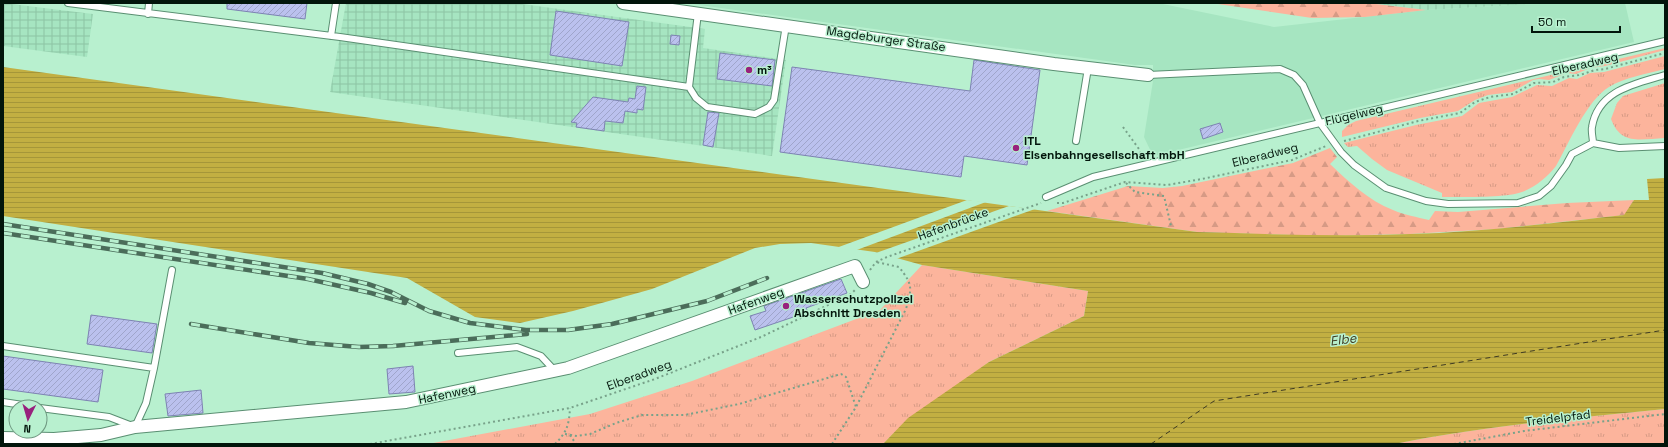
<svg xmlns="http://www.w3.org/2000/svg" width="1668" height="447" viewBox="0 0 1668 447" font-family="'Space Grotesk',sans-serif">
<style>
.built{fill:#a6e5c1}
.industrial{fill:url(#industrial-grid)}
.grass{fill:url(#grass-tufts)}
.forest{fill:url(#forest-firs)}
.water{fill:url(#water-rules)}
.pier{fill:#b8f0cf}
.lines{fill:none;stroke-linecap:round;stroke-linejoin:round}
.ferry{stroke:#3f3b23;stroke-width:1;stroke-dasharray:5 4;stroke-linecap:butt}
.building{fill:url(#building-hatch);stroke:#7d83b2}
.service-casing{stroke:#5a8f72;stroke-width:8}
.minor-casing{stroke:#5a8f72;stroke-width:14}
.path{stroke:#78a28a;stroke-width:2;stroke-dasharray:2 3;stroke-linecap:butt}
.service{stroke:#fff;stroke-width:6}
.minor{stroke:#fff;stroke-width:12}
.rail-casing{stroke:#4b6d5a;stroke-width:4.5}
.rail{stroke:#b8f0cf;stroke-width:3;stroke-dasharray:9;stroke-linecap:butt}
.poi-dot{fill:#98217d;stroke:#b8f0cf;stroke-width:1.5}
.labels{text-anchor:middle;stroke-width:3;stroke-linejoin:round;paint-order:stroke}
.street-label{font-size:12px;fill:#02150b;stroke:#b8f0cf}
.poi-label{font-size:12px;font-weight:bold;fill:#02150b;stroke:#b8f0cf;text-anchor:start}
.water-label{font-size:13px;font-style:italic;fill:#3f3b23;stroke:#b8f0cf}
</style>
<defs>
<pattern id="industrial-grid" width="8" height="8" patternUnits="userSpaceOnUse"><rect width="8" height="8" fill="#a6e5c1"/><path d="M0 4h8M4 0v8" fill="none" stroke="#8dc4a4"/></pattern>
<pattern id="grass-tufts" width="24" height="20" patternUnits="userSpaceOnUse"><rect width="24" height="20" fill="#fcb49c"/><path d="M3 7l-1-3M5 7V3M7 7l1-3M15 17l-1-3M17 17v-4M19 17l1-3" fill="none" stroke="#d69a85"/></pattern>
<pattern id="forest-firs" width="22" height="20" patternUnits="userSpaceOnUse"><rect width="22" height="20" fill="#fcb49c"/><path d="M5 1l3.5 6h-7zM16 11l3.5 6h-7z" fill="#d69a85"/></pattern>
<pattern id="water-rules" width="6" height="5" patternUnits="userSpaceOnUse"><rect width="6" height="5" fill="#c2af42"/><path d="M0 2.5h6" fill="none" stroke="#a59639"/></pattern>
<pattern id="building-hatch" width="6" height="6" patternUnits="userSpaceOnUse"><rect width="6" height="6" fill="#bbc1ee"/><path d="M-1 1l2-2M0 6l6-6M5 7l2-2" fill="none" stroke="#9fa5cb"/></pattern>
</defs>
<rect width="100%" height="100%" fill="#b8f0cf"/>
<path class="built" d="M685,3H1158L1274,27L1426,10L1529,4V3H1625L1634,42L1153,156L1144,137L1153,81V65H1135Z"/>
<path class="industrial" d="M3,3L93,14L87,57L3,46Z
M346,3H515L705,29L703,48L786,60L772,156L330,92Z
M1368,3H1529V4L1426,10Z"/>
<path class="grass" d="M1665,48V50L1605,66L1590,68L1576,74L1567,73L1549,80L1539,79L1533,80L1512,92L1488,95L1475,100L1458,111L1420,118L1342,137V131L1348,125L1356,121Z
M1665,56V69C1647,74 1625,77 1609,87C1587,100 1569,143 1556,166C1547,177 1536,187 1522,192C1506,198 1460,197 1442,197V193L1387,170L1372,159L1357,146L1348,147L1344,143L1416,125L1462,116L1479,103L1512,97L1537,85L1552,86L1569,78L1577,79L1590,73L1604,72Z
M1665,83V138C1641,139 1621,146 1611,119L1617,103L1623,96Z
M922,265L1088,291L1084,316L989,362L894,433L883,444H428L590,414L692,381L880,310Z
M1665,409V444H1394C1483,426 1575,418 1665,409Z"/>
<path class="forest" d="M1211,3H1368L1426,10L1365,17L1312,18Z
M1330,148L1337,157L1330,164C1349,182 1368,200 1393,210C1404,215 1417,217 1429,220L1435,211L1458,212L1567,203L1634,200L1625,215L1497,229L1410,234L1323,236L1197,232L1047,211L1128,186L1163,188L1182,186L1293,163Z"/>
<path class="water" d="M3,67L1197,232C1268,234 1339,237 1410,234C1482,232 1553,223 1624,215L1634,200H1649L1647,179L1665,178V409C1575,418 1483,426 1394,444H883L908,418L989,362L1084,316L1088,291L922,265L875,252L811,243L780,244L755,248L652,289L573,311L520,323L475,317L407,278L3,216Z"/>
<path class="pier" d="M967,200L986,202L854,251L836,248Z
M1009,206L1035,209L896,259L873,254Z"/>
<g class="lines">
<path class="ferry" d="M1151,444L1214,401L1665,330"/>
</g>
<path class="building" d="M227,3H307L305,19L227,9Z
M556,11L629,22L622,66L550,55Z
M671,35L680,36L679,45L670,44Z
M720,53L775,60L772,86L717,79Z
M974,60L1040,70L1027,165L964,156L961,177L780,152L792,67L970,91Z
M637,86L646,87L643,110L637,109V113L625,111L623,123L605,121L604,131L576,127L577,123L571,122L593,97L628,102L629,98L635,99Z
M708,112L719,113L713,147L703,145Z
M1220,123L1223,132L1203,139L1200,129Z
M841,279L847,293L806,308L808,312L755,330L750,316L766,311L764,306Z
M91,315L157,324L152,353L87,344Z
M3,356L103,370L98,402L3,389Z
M413,366L415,392L389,394L387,369Z
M201,390L203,413L168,416L165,394Z"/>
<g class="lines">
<defs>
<path id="service" d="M68,3L340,37L689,87
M698,13L689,87L696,98L707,107L755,114L769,107L774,100L786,25
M148,14L149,3
M331,36L336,3
M1148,75L1280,69L1294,75L1303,85L1320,123L1341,152L1354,165L1386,188L1426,201L1448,204L1518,203L1539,196L1551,186L1566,165L1572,154L1593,143C1593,138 1591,132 1592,127C1598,90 1635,84 1665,75
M1076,141L1088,68
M1593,143L1619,148L1665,146
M1046,197L1093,177L1665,41
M3,346L154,368
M458,353L517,347L541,356L555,371
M3,402L36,407
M40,408L109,417L135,427L146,403L154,368L172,270"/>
<path id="minor" d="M623,3L1054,64L1148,75
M3,438L54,439L101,435L135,427L406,402L568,368L855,266L863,282"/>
</defs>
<use href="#service" class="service-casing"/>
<use href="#minor" class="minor-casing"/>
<path class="path" d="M1123,127L1139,149L1141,156
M1344,141L1418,121L1460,113L1475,102L1490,97L1513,94L1534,83L1553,82L1564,77L1580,75L1595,70L1605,69L1665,53
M1126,183L1135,192L1164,196L1171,226
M1057,203H1063L1125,182L1167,185L1202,179L1292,160L1326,146
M870,270L876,262L887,257L1041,203
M565,434L577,436L590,434L616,423L642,415H685L739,404L841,374L846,377L856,407
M570,435L576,444
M370,444L570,408L655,379L761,337L851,294L855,290
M555,444C567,432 569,425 570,408
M832,444L856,407L906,309C912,287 913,285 899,267L876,262
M1454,444L1524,431L1665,414"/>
<use href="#service" class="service"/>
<use href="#minor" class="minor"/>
<defs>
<path id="rail" d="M3,224L322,273L368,284L391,292L429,311L470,323L526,330H568L612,324L707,301L767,278
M3,233L308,279L371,293L405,303
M191,324L309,343L359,347L393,346L527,334"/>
</defs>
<use href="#rail" class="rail-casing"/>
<use href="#rail" class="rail"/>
</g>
<g class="poi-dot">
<circle cx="749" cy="70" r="4"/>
<circle cx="1016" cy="148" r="4"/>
<circle cx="786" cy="306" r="4"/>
</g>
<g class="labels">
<g class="street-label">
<text transform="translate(886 39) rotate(8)" y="4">Magdeburger Straße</text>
<text transform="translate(1585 64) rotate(-13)" y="4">Elberadweg</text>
<text transform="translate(1354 115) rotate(-13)" y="4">Flügelweg</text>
<text transform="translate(1265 155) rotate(-14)" y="4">Elberadweg</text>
<text transform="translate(953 224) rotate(-20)" y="4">Hafenbrücke</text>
<text transform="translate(756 301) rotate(-20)" y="4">Hafenweg</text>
<text transform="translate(639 375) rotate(-20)" y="4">Elberadweg</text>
<text transform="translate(447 394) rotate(-12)" y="4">Hafenweg</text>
<text transform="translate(1558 418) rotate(-7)" y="4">Treidelpfad</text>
</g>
<g class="poi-label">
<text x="757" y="74">m³</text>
<text x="1024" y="145">ITL<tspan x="1024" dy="14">Eisenbahngesellschaft mbH</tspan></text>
<text x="794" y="303">Wasserschutzpolizei<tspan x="794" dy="14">Abschnitt Dresden</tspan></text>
</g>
<g class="water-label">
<text transform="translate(1343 339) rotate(-8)" y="5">Elbe</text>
</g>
</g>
<rect width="1668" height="447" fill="none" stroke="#02150b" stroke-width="8"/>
<g transform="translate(28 419) rotate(185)"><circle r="19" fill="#b8f0cf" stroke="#6f9881"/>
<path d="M0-3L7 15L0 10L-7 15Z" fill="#98217d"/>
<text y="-6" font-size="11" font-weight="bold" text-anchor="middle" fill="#02150b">N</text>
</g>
<path d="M1532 26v6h88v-6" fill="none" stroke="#02150b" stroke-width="2"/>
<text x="1538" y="26" font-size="12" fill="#02150b" stroke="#b8f0cf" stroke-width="3" paint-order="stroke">50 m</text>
</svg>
